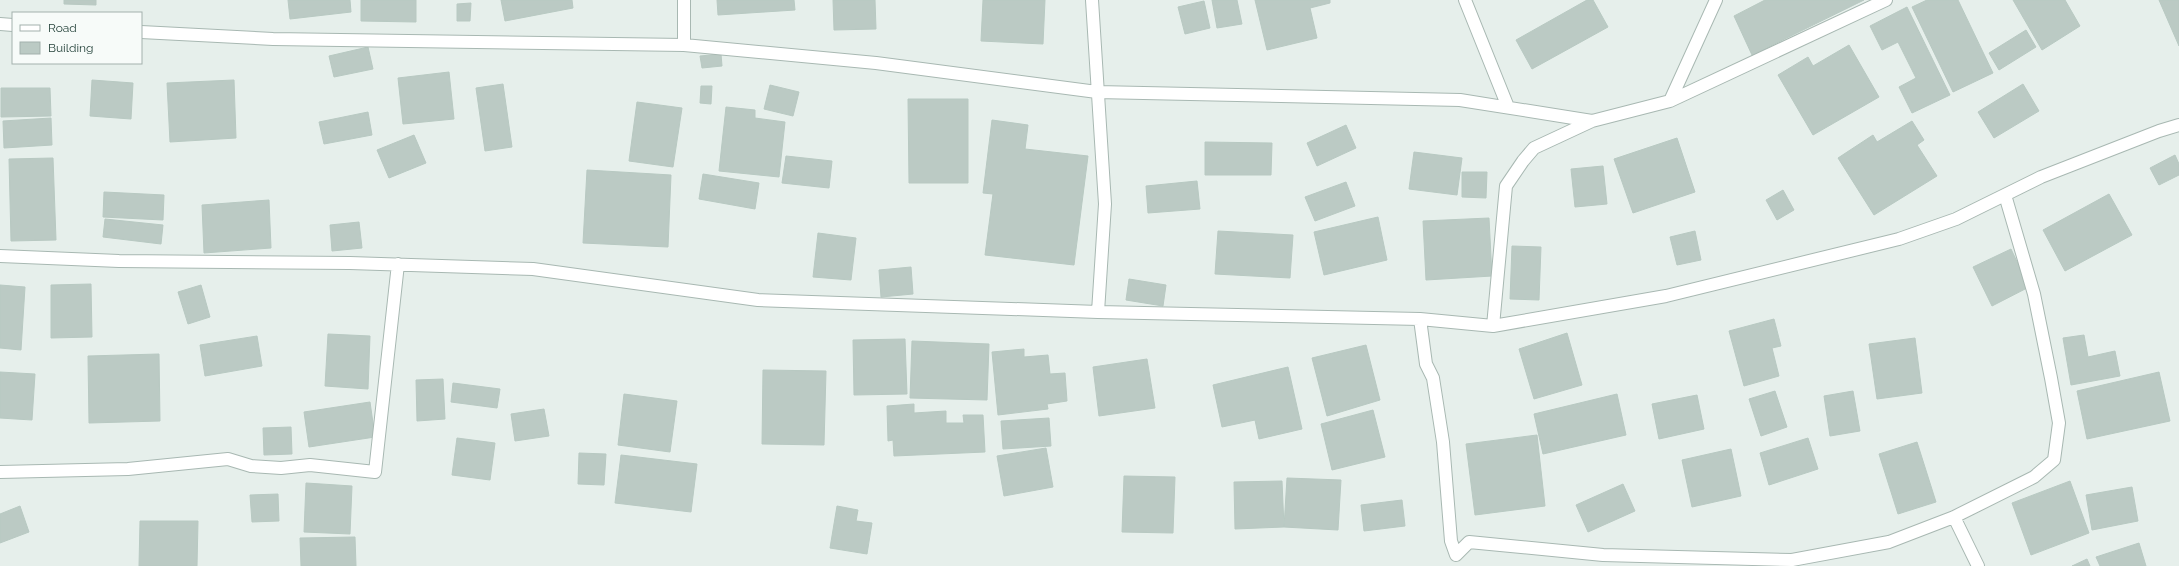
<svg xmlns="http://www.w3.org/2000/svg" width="2179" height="566" viewBox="0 0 2179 566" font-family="Raleway,sans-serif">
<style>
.building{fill:#bbcac4;stroke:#b8c9c2}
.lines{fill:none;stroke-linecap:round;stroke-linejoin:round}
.minor-casing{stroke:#a8b8b2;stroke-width:14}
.minor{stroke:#fff;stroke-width:12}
</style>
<rect width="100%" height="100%" fill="#e6efeb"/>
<path class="building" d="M64,0H96V5L64,4Z
M288,0H350L351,12L290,19Z
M361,0H416V22L361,21Z
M501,0H572L573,8L505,21Z
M717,0H794L795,10L718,15Z
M833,0H875L876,29L834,30Z
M983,0H1045L1043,44L981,41Z
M1212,0H1237L1242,24L1217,28Z
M1255,0H1330V3L1310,8L1317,38L1267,50Z
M1587,0H1593L1608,27L1532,69L1516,40Z
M1765,0H1864L1752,55L1734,16Z
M1927,0H1958L1993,73L1953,92L1912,7Z
M2013,0H2065L2080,26L2042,50Z
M2159,0H2179V46Z
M1204,1L1210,28L1185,34L1178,7Z
M471,3L470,21H457V4Z
M1907,7L1950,95L1912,113L1899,87L1916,78L1898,42L1882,50L1870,26Z
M2026,30L2036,47L1999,70L1989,53Z
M1849,45L1879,97L1813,135L1778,75L1808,57L1813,66Z
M368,47L373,69L334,77L329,56Z
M721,54L722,66L702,68L700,56Z
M449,72L454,119L403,124L398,78Z
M92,80L133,83L131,119L90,116Z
M234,80L236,138L170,142L167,83Z
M503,84L512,147L485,151L476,88Z
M2023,84L2039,111L1994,138L1978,112Z
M770,85L799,92L793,116L764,109Z
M701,86H712L711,104L700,103Z
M1,88H50L51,116L1,117Z
M908,99H968V183H909Z
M637,102L682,108L673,167L629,161Z
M726,107L755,110V118L785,122L779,177L719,171Z
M368,112L372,135L324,144L319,122Z
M51,118L52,145L4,148L3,121Z
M992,120L1028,125L1025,149L1088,156L1074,265L985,255L993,194L983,193Z
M1912,121L1924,140L1917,145L1937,176L1874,215L1838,158L1873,135L1877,142Z
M1346,125L1356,148L1317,166L1307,143Z
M414,135L426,163L389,178L377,150Z
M1677,138L1695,192L1633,213L1614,159Z
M1205,142L1272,143L1271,175H1205Z
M1414,152L1462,158L1457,195L1409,189Z
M2175,155L2179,164V175L2159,185L2150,168Z
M786,156L832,161L829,188L782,183Z
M53,158L56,240L11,241L9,159Z
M1603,166L1607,204L1575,207L1571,169Z
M587,170L671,175L668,247L583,243Z
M1462,172H1487L1486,198L1462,197Z
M703,174L759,183L755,209L699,199Z
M1197,181L1200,209L1148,213L1146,186Z
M1346,182L1355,206L1315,221L1305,197Z
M1783,190L1794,210L1777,220L1766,200Z
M104,192L164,195L163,220L103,217Z
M2109,194L2132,235L2065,271L2043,230Z
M269,200L271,248L204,253L202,205Z
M1378,217L1387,260L1324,275L1314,232Z
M1489,218L1492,276L1426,280L1423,221Z
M105,219L163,225L161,244L103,237Z
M359,222L362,248L332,251L330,225Z
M1218,231L1293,235L1290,278L1215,274Z
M1695,231L1701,260L1677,265L1670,237Z
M818,233L856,238L851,280L813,277Z
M1512,246L1541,247L1539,300L1510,299Z
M2011,249L2029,287L1992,306L1973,267Z
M911,267L913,294L881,297L879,270Z
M1129,279L1166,285L1163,306L1126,300Z
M91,284L92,337L51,338V285Z
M0,285L25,287L21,350L0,348Z
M201,285L210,317L188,324L178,292Z
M1774,319L1781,346L1772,348L1779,376L1744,386L1729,331Z
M1567,333L1582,385L1534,399L1519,349Z
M328,334L370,336L368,389L325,386Z
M2084,335L2088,357L2115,351L2120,376L2071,385L2063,338Z
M257,336L262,366L205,376L200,345Z
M1915,338L1922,393L1877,399L1869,344Z
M905,339L907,394L854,395L853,340Z
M912,341L989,344L987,400L910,398Z
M1366,345L1380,400L1327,416L1312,358Z
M1024,349V357L1048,355L1050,374L1065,373L1067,401L1047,404L1048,409L998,415L992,352Z
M159,354L160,421L89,423L88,356Z
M1147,359L1155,408L1099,416L1093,367Z
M1288,367L1302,429L1259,439L1255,420L1222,427L1213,385Z
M763,370L826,371L824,445L762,444Z
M0,372L35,374L32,420L0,418Z
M2159,372L2170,421L2087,439L2077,391Z
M443,379L445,419L417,421L416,380Z
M453,383L500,389L497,408L451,402Z
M1775,391L1787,427L1761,436L1749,399Z
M1853,391L1860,431L1830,436L1824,396Z
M624,394L677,401L670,452L618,445Z
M1617,394L1626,435L1543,454L1534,414Z
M1697,395L1704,429L1659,439L1652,404Z
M370,402L375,437L309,447L304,412Z
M914,404V413L946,411V423H964L963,415H983L985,452L894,456L893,440L888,441L887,406Z
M544,409L549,436L515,441L511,414Z
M1373,410L1385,457L1332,470L1321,424Z
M1049,418L1051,446L1003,449L1001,421Z
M291,427L292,454L264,455L263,428Z
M1537,435L1545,506L1475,515L1466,444Z
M457,438L495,443L490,480L452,475Z
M1808,438L1818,469L1769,485L1760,453Z
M1917,442L1936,502L1898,514L1879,454Z
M1046,448L1053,487L1004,496L997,456Z
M1731,449L1741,496L1692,507L1682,460Z
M579,453L606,454L604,485L578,484Z
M621,455L697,464L691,512L615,503Z
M1124,476L1175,477L1173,533L1122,532Z
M1287,478L1341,480L1338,530L1284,527Z
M1282,481L1284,527L1235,529L1234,482Z
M2070,481L2089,533L2031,555L2012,503Z
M306,483L352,486L350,534L304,532Z
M1623,484L1635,511L1588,532L1576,505Z
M2132,487L2138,521L2092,530L2086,495Z
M278,494L279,521L252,522L250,495Z
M1402,500L1405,526L1364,531L1361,505Z
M20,506L29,532L0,543V514Z
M837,506L858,510L856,521L872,523L867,554L830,548Z
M140,521H198L197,566H139Z
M355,537L356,566H301L300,538Z
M2139,543L2146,566H2100L2096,557Z
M2087,559L2090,566H2072Z"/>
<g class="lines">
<defs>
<path id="minor" d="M1092,0L1105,204L1098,312
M1465,0L1508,107
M0,24L13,25
M141,32L273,39L684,45L876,63L1097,92L1460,100L1592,121
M684,45V0
M1670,101L1716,0
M0,256L119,261L350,263L533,269L758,300L1098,312L1420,319L1493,326L1666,296L1899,239L1956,219L2041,177L2159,131L2179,125
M1420,319L1426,364L1433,378L1443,442L1451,541L1456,555L1469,542L1603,555L1792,560L1889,542L1954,517L2034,477L2054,460L2059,423L2051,378L2034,294L2005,195
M1493,326L1506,186L1523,161L1534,148L1592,121L1670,101L1886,0
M0,472L128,469L228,459L251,466L281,468L310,465L375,472L398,264
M1954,517L1978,566"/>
</defs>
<use href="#minor" class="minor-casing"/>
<use href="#minor" class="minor"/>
</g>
<rect x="12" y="12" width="130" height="52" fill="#f7fbf9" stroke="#a3b1ad"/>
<rect x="20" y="25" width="20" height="6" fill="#ffffff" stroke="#a3b1ad"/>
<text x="48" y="32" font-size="12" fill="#24423a">Road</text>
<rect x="20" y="42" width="20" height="12" fill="#bbcac4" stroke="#a3b1ad"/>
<text x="48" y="52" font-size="12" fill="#24423a">Building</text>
</svg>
